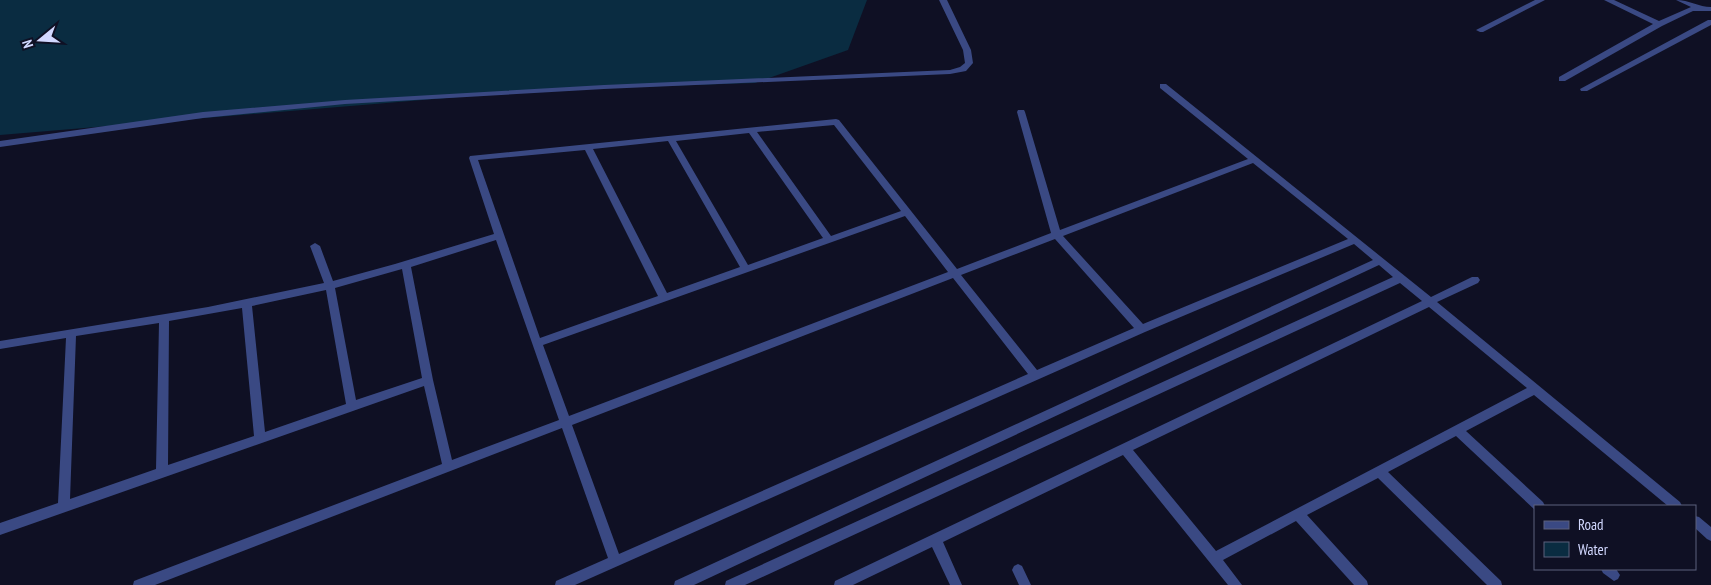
<svg xmlns="http://www.w3.org/2000/svg" width="1711" height="585" viewBox="0 0 1711 585" font-family="'PT Sans Narrow',sans-serif">
<style>
.water{fill:#0a2c41}
.lines{fill:none;stroke-linecap:round;stroke-linejoin:round}
.minor{fill:#3a4983;fill-rule:evenodd}
.tertiary{fill:#3a4983;fill-rule:evenodd}
</style>
<rect width="100%" height="100%" fill="#0f1024"/>
<path class="water" d="M0,0H867L848,50L755,83L542,90L0,135Z"/>
<g class="lines">
<path class="minor" d="M1535,0H1545L1483,32H1480L1476,30Z
M1604,0H1614L1659,21L1691,7L1676,0C1689,0 1699,7 1711,7V11H1693L1662,26L1565,81H1559V77L1653,24Z
M1708,20H1711V25L1587,91H1581L1580,89Z
M1160,84H1166L1431,297L1472,277H1478L1480,280L1478,283L1437,302L1680,502L1682,506H1668L1534,395L1466,431L1543,502L1545,506H1535V510L1456,436L1388,472L1501,581L1502,585H1487L1378,478L1307,515L1367,581L1368,585H1354L1296,521L1223,560L1242,585H1228L1123,455L943,542L962,585H950L932,547L853,585H834L835,581L1422,301L1400,283L745,585H725L726,581L1393,277L1379,265L694,585H674L675,581L1373,260L1354,244L1145,332L575,585H555L556,581L608,558L562,428L155,585H133L134,581L139,579L442,464L424,386L0,535V523L58,503L66,338L0,349V341L208,307L324,283L310,246L315,243L320,246L333,281L395,264L494,234L469,158L470,156L836,119L839,120L957,269L1051,233L1017,112L1018,110H1024L1025,112L1060,230L1248,159L1160,88ZM834,125L901,211L831,236L757,132ZM749,133L823,238L748,265L676,141ZM668,141L740,267L667,293L593,149ZM585,150L658,296L540,338L478,160ZM1253,163L1348,239L1143,324L1063,236ZM905,216L948,272L569,416L543,345ZM1055,239L1134,328L1037,370L961,275ZM496,240L559,420L452,460L433,380L411,267ZM402,269L422,378L356,400L335,288ZM953,278L1028,374L619,554L572,425ZM326,290L346,404L265,432L252,306ZM1429,307L1527,388L1216,551L1133,450ZM242,308L254,436L168,465L169,321ZM159,323L156,469L70,499L76,336Z
M1695,516L1699,517L1711,527V541L1707,539L1695,528Z
M1018,564L1022,566L1031,585H1019L1012,570L1014,566Z
M1601,569H1616L1620,575L1618,579L1614,581L1603,573Z"/>
<path class="tertiary" d="M939,0H947L971,50L973,63L966,71L950,74L604,89L345,104L203,118L0,147V141L203,112L345,100L604,85L950,70L960,67L965,63L963,50Z"/>
</g>
<rect x="1534" y="505" width="162" height="65" fill="#0f1024" stroke="#5d607c"/>
<rect x="1544" y="521" width="25" height="8" fill="#3a4983" stroke="#5d607c"/>
<text x="1578" y="530" font-size="15" fill="#d2d8ff">Road</text>
<rect x="1544" y="542" width="25" height="15" fill="#0a2c41" stroke="#5d607c"/>
<text x="1578" y="555" font-size="15" fill="#d2d8ff">Water</text>
<g transform="translate(40 40) rotate(252)" stroke="#0f1024" stroke-width="4" paint-order="stroke">
<path d="M0-4L9 19L0 12L-9 19Z" fill="#d2d8ff"/>
<text y="-8" font-size="14" font-weight="bold" text-anchor="middle" fill="#d2d8ff">N</text>
</g>
</svg>
